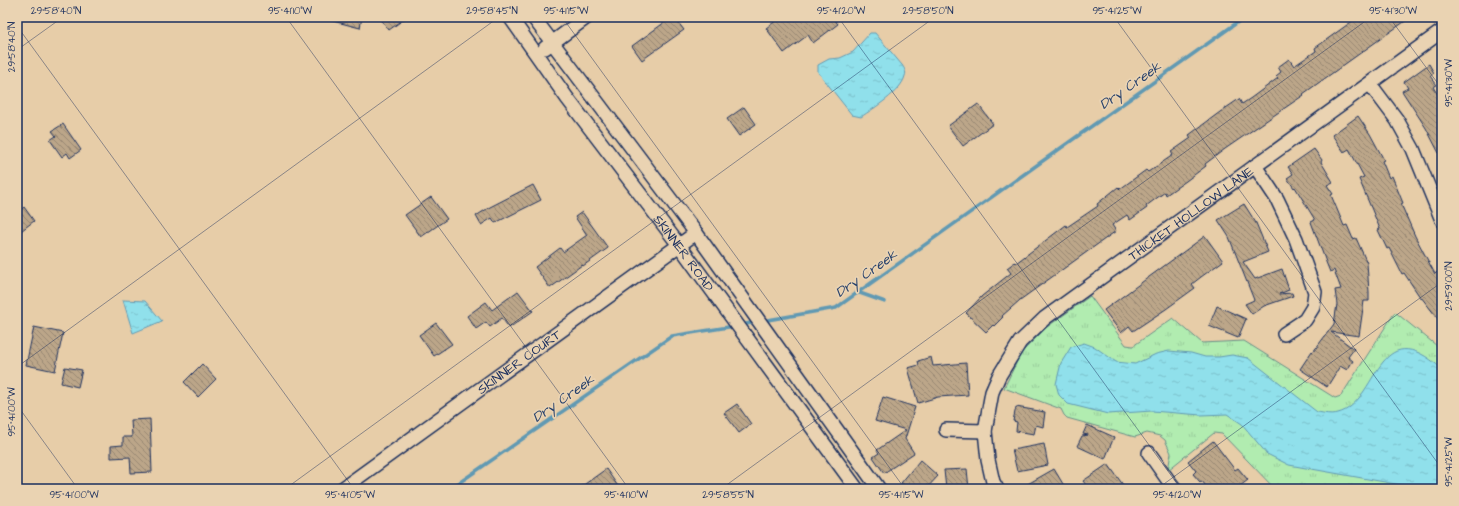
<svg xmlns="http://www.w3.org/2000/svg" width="1459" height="506" viewBox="0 0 1459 506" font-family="'Architects Daughter',sans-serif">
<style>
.grass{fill:url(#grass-tufts);stroke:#668e87}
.water{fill:url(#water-ripples);stroke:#6199b3}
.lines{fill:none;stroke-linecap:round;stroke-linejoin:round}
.stream{stroke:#6199b3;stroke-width:3.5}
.building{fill:url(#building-back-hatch);stroke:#1b2f5e}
.minor-casing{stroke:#1b2f5e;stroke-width:16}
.minor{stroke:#ead3b2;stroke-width:13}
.ticks{fill:none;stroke:#1b2f5e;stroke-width:1;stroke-opacity:0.45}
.labels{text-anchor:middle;stroke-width:3.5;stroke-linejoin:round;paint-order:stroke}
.street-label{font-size:13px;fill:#1b2f5e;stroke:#ead3b2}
.water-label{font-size:14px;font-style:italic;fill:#27416c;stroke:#ead3b2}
.neatline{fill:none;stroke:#1b2f5e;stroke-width:1.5}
.ticks-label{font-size:10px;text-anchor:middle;fill:#1b2f5e}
</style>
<defs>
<pattern id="grass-tufts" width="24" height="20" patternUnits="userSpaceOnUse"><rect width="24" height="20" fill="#b1ecb0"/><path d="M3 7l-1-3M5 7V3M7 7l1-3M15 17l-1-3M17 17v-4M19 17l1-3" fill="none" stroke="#98cb9a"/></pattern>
<pattern id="water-ripples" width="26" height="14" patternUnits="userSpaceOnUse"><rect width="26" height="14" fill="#90e0eb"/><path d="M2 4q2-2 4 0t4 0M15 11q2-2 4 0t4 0" fill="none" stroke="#7cc0cc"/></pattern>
<pattern id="building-back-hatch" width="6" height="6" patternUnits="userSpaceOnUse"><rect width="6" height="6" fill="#bca689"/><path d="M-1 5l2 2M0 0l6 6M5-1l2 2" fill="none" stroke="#988873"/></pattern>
</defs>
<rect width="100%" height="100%" fill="#e7cda8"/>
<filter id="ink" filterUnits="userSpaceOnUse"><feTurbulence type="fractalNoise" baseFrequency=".025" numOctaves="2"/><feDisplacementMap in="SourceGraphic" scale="8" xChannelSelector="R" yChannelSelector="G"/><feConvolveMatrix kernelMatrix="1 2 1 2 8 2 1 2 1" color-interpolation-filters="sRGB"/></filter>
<g filter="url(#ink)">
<path class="grass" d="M1090,296L1126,345L1133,346L1173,318L1202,343L1244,341L1335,398L1341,396L1395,312L1442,350V489H1339L1327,487L1275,489L1222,434L1214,433L1168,470L1171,453L1165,440L1160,436L1147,433L1135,437L1067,418L1064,415L1061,409L1004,388L1021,353L1047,327Z"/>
<path class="water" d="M870,33H875L902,65C904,68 907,72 905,76C901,92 874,108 861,117L852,115L818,72V65L829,59L840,58L853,52Z
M123,300L145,301L162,321L133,333Z
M1084,343L1095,347L1116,362L1135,364L1156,354L1169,351L1191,353L1205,357H1219L1232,355L1248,358L1317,412C1324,413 1331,415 1338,413C1379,403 1376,310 1442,369V489H1424L1289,465L1267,454L1242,424L1227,414L1201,415L1152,411L1108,414L1068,404L1059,395L1056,384L1061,363L1071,347Z"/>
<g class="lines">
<path class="stream" d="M857,292L885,302
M762,321L836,308L1245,17
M741,325L756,322
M450,489L672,336L735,326"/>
</g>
<path class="building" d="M330,17H362L360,28L329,20Z
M379,17H407L389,30Z
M672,17H674L684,30L642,60L632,46Z
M781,17H832L838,24L813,43L808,35L784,53L766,28Z
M1358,17H1411L1303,94L1304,95L1295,101L1225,149L1205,164L1206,166L1186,181L1166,195L1165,192L1146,206L1147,208L1130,220L1127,215L1112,225L1116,231L1020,300L1002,316L1003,317L994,326L993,325L986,332L966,313L982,296L1011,273L1007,268L1015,262L1016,263L1066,225L1067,227L1098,206L1097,204L1118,187L1120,189L1146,170L1148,172L1173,155L1171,152L1191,138L1189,135L1220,112L1239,99L1242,104L1251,98L1278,78L1276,76L1281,72L1278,67L1289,59L1294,66L1316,51L1315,48Z
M1429,64L1434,73L1430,76L1437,85L1433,87L1442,101V159L1426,128L1402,91L1408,88L1404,82Z
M978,104L993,124L963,146L948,126Z
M744,107L756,124L739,136L727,119Z
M1358,116L1370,134L1384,160L1382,161L1389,178L1392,176L1403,203L1401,204L1415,236L1435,274L1437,272L1442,280V324L1421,297H1420L1404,273L1402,274L1389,248L1387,249L1378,230L1380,229L1359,179L1364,177L1349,149L1344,152L1332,135Z
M63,124L81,150L70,158L67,153L62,157L50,140L56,136L52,131Z
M1314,149L1322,160L1321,162L1333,182L1327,185L1333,194L1331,195L1344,226L1347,225L1353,239L1356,238L1367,263L1369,292V301H1364L1359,336L1331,332L1354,349L1348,357L1353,361L1347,370L1340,366L1327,387L1300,369L1312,351L1313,352L1334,324L1337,304L1335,290L1341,289L1334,270L1330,272L1326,262L1311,222L1315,220L1295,187L1294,188L1287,178L1293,174L1288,167Z
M533,185L541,200L495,223L492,218L481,225L476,216L490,207Z
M431,197L447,219L421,237L405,215Z
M1244,204L1256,223L1268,252L1243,262L1255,279L1282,269L1289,290L1279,294L1292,293L1293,296L1264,306L1252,314L1245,304L1254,300L1229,237L1218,220Z
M24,207L34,221L17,234V213Z
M582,212L608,248L583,266L582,265L550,288L535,267L560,248L563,252L587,235L575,217Z
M1205,236L1223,261L1201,277L1192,284L1195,288L1166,309L1133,331L1129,326L1121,333L1104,310Z
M518,291L533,311L509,328L502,318L490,327L486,322L476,329L467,316L486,302L492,310Z
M1217,306L1246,319L1238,338L1209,326Z
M436,323L452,344L434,356L419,335Z
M34,327L63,333L55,371L26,365Z
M931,357L933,366L966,363L968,395L938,397L918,403L908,368L919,365L918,361Z
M202,364L216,379L198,397L184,382Z
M65,367L82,370L78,387L61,383Z
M883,397L915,407L905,439L914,453L884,473L873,457L879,453L877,450L906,430L875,421Z
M737,404L751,424L739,433L724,413Z
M1016,407L1045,412L1043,427L1036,425L1034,434L1016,431L1017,422L1013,421Z
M150,419L152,472L131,473L130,457L111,458V446L123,445V437H132L131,420Z
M1087,425L1114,437L1105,459L1077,446L1082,436L1088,435L1083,434Z
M1213,441L1235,470L1238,468L1248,480L1236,489H1208L1202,481L1200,482L1193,474L1196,471L1188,461Z
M1044,444L1048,465L1017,471L1012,450Z
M920,460L938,476L926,489H908L901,483Z
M1108,464L1126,489H1089L1083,481Z
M606,469L620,489H578Z
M967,469L969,489H946L944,470Z
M1054,469L1066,489H1019Z"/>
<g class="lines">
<defs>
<g id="minor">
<path id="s1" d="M510,17L567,98L679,245L857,489"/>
<path d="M533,17L696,233L879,489"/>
<path d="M545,48L587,17"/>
<path d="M1370,84L1397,120L1413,149L1442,220"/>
<path d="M1255,166L1277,199L1296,239L1315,292L1313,307L1305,320L1284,334"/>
<path d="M946,430L985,431"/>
<path d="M1149,453L1168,480L1175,489"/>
<path id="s2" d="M342,489L696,233"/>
<path id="s3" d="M997,489L993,482L988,460L985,431L992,392L999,376L1020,342L1045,318L1442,31"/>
</g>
</defs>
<use href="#minor" class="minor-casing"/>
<use href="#minor" class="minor"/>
</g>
</g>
<path class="ticks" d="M286,17L629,489M562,17L905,489M838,17L1181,489M1114,17L1442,469M1389,17L1442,89M17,26L354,489M17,50L63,17M17,367L499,17M17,405L78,489M285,489L935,17M721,489L1371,17M1157,489L1442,282"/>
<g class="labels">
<g class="street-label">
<text dy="5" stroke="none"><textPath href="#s3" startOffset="371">THICKET HOLLOW LANE</textPath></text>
<text dy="5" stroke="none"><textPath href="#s1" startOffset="293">SKINNER ROAD</textPath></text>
<text dy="5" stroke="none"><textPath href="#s2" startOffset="218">SKINNER COURT</textPath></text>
</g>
<g class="water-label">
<text transform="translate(1130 85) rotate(-35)" y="5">Dry Creek</text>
<text transform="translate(866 273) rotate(-35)" y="5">Dry Creek</text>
<text transform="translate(563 398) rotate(-35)" y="5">Dry Creek</text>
</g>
</g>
<rect width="1459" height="506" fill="none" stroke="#ead3b2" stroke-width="44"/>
<rect x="22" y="22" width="1415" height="462" class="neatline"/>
<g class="ticks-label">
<text x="56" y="14">29°58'40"N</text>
<text x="290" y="14">95°41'10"W</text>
<text x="492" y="14">29°58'45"N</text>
<text x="566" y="14">95°41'15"W</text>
<text x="841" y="14">95°41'20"W</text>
<text x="928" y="14">29°58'50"N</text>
<text x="1117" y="14">95°41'25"W</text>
<text x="1393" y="14">95°41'30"W</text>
<text transform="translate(11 47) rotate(-90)" y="4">29°58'40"N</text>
<text transform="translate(1448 83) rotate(-90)" y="4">95°41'30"W</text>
<text transform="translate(1448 286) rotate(-90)" y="4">29°59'00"N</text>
<text transform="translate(11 412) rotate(-90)" y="4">95°41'00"W</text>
<text transform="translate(1448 462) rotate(-90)" y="4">95°41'25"W</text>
<text x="74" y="498">95°41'00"W</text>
<text x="350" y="498">95°41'05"W</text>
<text x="626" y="498">95°41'10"W</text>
<text x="728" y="498">29°58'55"N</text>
<text x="901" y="498">95°41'15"W</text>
<text x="1177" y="498">95°41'20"W</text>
</g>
</svg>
